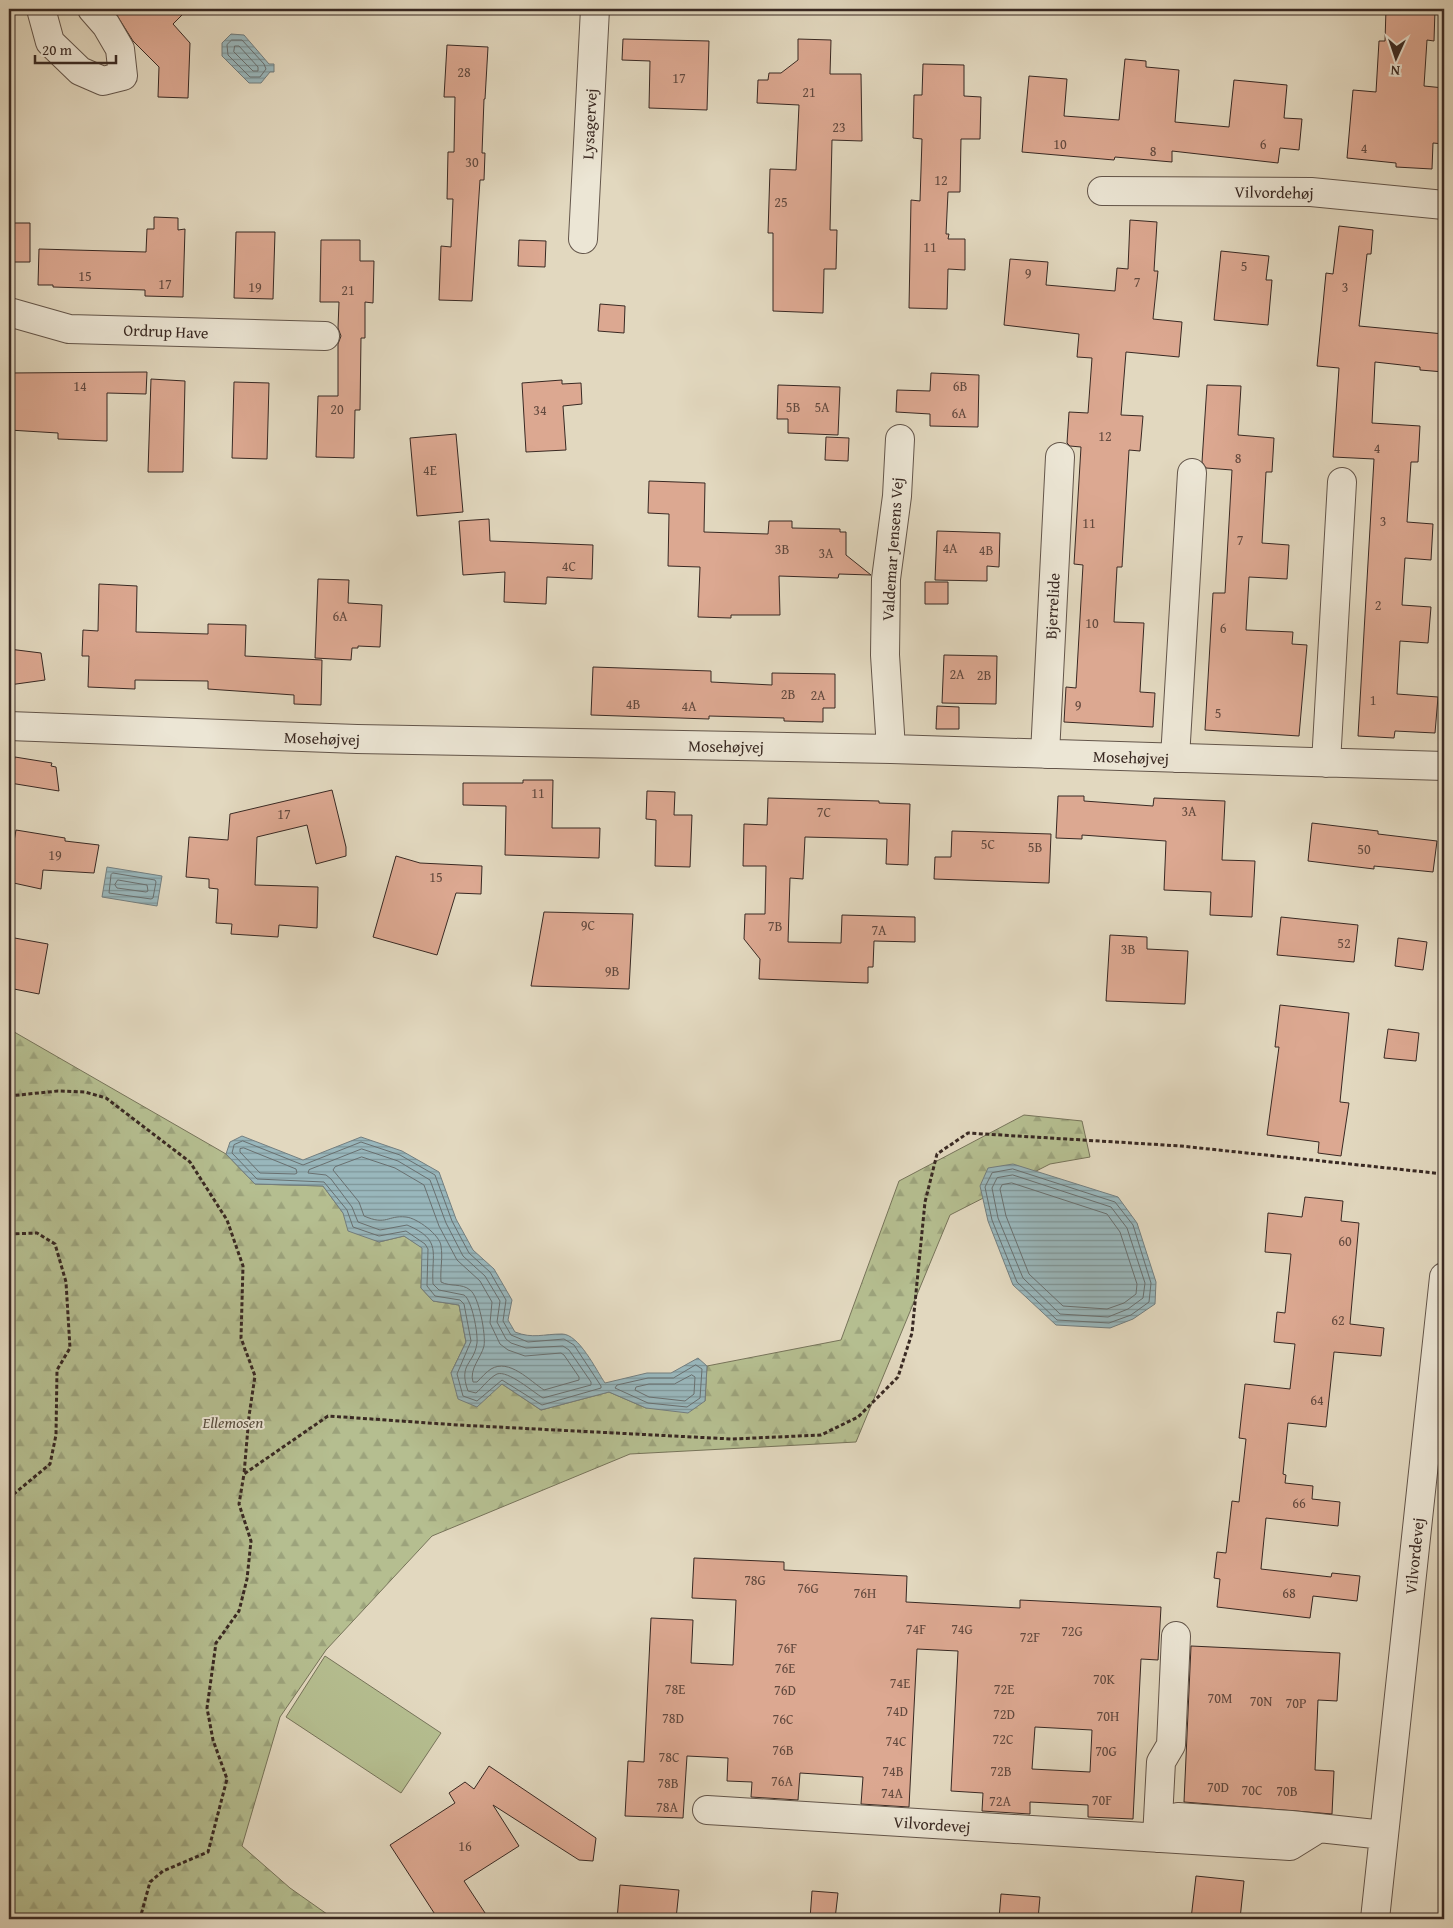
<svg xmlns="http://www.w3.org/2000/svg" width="1453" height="1928" viewBox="0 0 1453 1928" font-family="'Gentium Book Plus',serif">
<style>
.forest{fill:url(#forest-firs);stroke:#77745a}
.pitch{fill:#b5be90;stroke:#77745a}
.water{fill:url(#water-rules);stroke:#737e7f}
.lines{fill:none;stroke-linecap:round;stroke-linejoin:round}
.shore{stroke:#697070;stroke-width:1}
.building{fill:#dca891;stroke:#392923;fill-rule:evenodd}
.minor-casing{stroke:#63554a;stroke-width:30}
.path{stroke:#392923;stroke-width:3;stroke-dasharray:4 2.5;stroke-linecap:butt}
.minor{stroke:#ece6d5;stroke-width:28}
.labels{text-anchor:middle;stroke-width:4;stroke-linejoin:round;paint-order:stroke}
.number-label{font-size:14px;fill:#62493e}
.street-label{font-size:16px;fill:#392923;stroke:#ece6d5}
.park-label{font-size:16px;font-style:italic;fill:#584e3e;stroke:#ece6d5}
</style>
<defs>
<pattern id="forest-firs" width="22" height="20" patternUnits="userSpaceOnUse" patternTransform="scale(1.25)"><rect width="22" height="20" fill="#b5be90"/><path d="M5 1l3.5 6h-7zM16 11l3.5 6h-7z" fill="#9ca37c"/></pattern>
<pattern id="water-rules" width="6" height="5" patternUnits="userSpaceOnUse" patternTransform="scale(1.25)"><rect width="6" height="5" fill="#99b7bc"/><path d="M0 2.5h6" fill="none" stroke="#7e9598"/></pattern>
</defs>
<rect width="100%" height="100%" fill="#e2d8bf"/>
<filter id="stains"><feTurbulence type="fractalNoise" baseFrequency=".004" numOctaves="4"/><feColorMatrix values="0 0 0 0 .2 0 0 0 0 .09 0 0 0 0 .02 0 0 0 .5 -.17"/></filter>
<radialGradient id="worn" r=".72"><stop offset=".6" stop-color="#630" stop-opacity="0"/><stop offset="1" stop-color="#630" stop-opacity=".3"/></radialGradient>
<path class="forest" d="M9,1029L226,1154L255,1184L323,1186L343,1213L379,1242L404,1236L423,1248L421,1288L433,1301L459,1305L466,1342L451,1373L502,1384L541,1410L609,1392L646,1408L705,1401L707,1366L841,1340L899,1181L1024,1115L1082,1121L1090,1157L1050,1164L950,1215L856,1442L630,1454L432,1536L326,1650L280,1717L242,1846L290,1888L334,1919H9Z"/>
<path class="pitch" d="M325,1656L441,1733L401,1793L286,1717Z"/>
<path class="water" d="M231,34L244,35L269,64H274V72H270L261,83H249L222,56V43Z
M107,867L162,876L157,906L102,897Z
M242,1136L303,1160L361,1137L402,1151L439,1172L456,1219L473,1250L494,1269L512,1300L508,1320L515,1332C533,1339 543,1334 562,1334C579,1334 596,1370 605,1383L647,1373H671L698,1358L707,1366L705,1401L688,1413L646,1408L609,1392L541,1410L502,1384L477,1407L458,1399L451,1373L466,1342L459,1305L433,1301L421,1288L422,1248L404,1236L379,1242L348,1231L343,1213L323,1186L255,1184L226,1154L230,1142Z
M1013,1164L1118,1197L1137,1223L1156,1282L1155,1304L1133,1319L1110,1328L1056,1325L1013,1285L988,1221L980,1186L988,1168Z"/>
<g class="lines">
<path class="shore" d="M232,40H242L264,64L266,69L260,77H250L228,55L227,45Z
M235,46H239L258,67V71H253L234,52Z
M113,873L155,880L156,882L153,898L151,899L109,893L111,875Z
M118,880L147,885L148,891L146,892L117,888L115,885Z
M243,1141L303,1165L361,1142L400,1155L435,1175L452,1221L469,1253L490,1272L506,1300L503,1321L511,1335L528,1342L564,1339L574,1345L601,1386V1388L542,1405L502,1380L477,1401L463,1396L457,1374L471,1341L464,1304L460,1300L435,1296L427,1286L428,1249L425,1244L406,1231L379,1236L353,1227L347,1210L324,1182L257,1179L232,1153L234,1145Z
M244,1148L296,1169L297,1173L295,1174L260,1173L240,1152V1149Z
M362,1149L398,1161L430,1180L446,1223L463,1256L485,1276L500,1301L497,1322L506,1339L511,1343L526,1348L563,1346L569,1350L591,1382V1385L543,1398C533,1392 508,1370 497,1374C489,1378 482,1388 476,1393L468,1391C458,1363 474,1365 477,1343C478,1333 472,1300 464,1295L439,1290L433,1284C431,1253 443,1240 407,1225L380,1230L358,1222L352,1207L331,1179L326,1175L308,1173L309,1170Z
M362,1157L395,1168L424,1185L439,1226L457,1260L480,1281L492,1302L490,1323L500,1344L508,1350L525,1356L561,1353L564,1355L579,1377V1380L544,1390C530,1381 509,1358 491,1369C486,1372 481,1378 477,1382H473C469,1369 481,1358 484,1346C486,1335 479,1296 470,1290C462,1283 450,1287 441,1282C440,1270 443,1258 441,1246C440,1235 417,1218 406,1217C387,1215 387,1226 364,1216L359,1202L333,1170L335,1167Z
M1013,1169L1115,1202L1133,1225L1151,1283L1149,1302L1131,1315L1109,1323L1057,1320L1017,1282L992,1220L985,1187L992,1173Z
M1013,1175L1111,1207L1127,1228L1145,1283L1143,1298L1128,1309L1108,1317L1060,1314L1023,1278L998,1218L992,1188L997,1178Z
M1012,1183L1107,1214L1120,1232L1137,1284L1136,1294L1124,1303L1107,1309L1063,1306L1029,1274L1006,1216L1000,1189L1002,1185Z
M696,1365L702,1369L700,1398L687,1407L648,1403L615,1388L617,1385L648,1378H673Z
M692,1375L695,1377L694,1394L685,1401L649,1397L635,1390L636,1387L649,1384H674Z"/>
</g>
<path class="building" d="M113,9H188L173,24L190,43L188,98L158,97L159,67L133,41Z
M1386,9H1435L1434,41L1427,40L1424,86L1444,88V144L1433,143L1432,169L1396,167V163L1347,158L1353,90L1376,92L1379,41H1385Z
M623,39L709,41L707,110L649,108L650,61L622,60Z
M798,39L831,40L830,74H861L862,141L832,140L830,230H837L836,269H824L823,313L773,311V233H768L770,169L796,170L799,105L757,103L758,80H768L769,73H781L798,60Z
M447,45L488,47L485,99H484L482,153H485L484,180H480L472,301L439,300L441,246L451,247L453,199H447L448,152H454L455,97H444Z
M1125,59L1146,61V67L1179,70L1175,122L1229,127L1234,80L1287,85L1284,118L1302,119L1299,150L1280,148L1278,163L1172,151V162L1115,157L1114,160L1022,152L1029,76L1067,79L1064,116L1119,120Z
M923,64L964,65V96L981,97L980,139H961L960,192H948L946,234H949L948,239H965V270L948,269L947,309L909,308L911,200L920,201L922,139L913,138L914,95H922Z
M154,217L178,218V230L185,229L183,297L145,296V290L53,287V285H38L39,249L146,252L147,229H154Z
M1130,220L1157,222L1154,271H1158L1153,319L1182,322L1179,357L1126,352L1121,415L1143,416L1140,451L1129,450L1122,567H1117L1114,622L1144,623L1140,692L1155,693L1153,727L1064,722L1066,687L1076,688L1083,565L1074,564L1081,447L1070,446L1067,443L1069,412L1088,413L1092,358L1077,357L1079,334L1004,325L1010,259L1048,262L1046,285L1115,291L1117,268L1128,269Z
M9,223H30V262H9Z
M1339,226L1373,230L1371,254H1367L1359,326L1444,334V372L1420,370V367L1375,362L1372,423L1420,426L1418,462H1411L1407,522L1433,524L1431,560L1405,558L1402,605L1431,607L1428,643L1400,641L1397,694L1438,697L1435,733L1395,731L1394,738L1358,736L1374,459L1333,457L1339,368L1317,366L1326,273L1333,274Z
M236,232H275L273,299L234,298Z
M321,240H360V261H374L373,303L365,302V338H361L360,410H355L354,458L316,457L318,396H338V344L341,336L338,328L339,302H320Z
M519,240L546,241L545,267L518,266Z
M1221,251L1269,256L1266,280H1272L1268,325L1214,320Z
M600,304L625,306L624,333L598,331Z
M147,372L146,394L107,393V441L58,439V433L9,430V373Z
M931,373L979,375L978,427L930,426V414L896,412L897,390L930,391Z
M151,379L185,381L183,472H148Z
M562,380V384L581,383L582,404L563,406L566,450L526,452L522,383Z
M234,382L269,383L267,459L232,458Z
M778,385L840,387L838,435L788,433V419H777Z
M1207,385L1241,386L1238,435L1274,438L1272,472H1266L1262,543L1289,545L1287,579L1249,577L1246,630L1293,632L1292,644L1307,645L1299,736L1205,730L1213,593H1225L1232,470L1206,468L1202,462Z
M456,434L463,512L417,516L410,438Z
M826,437L849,438L848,461L825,460Z
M649,481L705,483L704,532L768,534L769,521H792V528L840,529V532H846V555L871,575L839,574L838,578L779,576L780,615H731V618L698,617L700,567L668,566L669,514L648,513Z
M489,519L490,541L593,545L592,579L547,577L546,604L504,602L505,572L463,575L459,521Z
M937,531L1000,533L999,567L987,566V581L935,580Z
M318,579L349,580L348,603L382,605L380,647L358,646V648H352L351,660L315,658Z
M925,582H948V604H925Z
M99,584L137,586L136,632L208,634V624L246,625L245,656L322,660L321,705L294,704V695L208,689V681L135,680V689L88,687L89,656H82L83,630L98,631Z
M9,649L41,653L45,680L9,685Z
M944,655L997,656L996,704L942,703Z
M593,667L711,671V682L772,685V673L835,674V708H823V722L784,721V718L709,716V719L591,715Z
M937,706L959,707V729H936Z
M15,757L52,763L51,766L56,767L59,791L10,783Z
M523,780H553L552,828H600L599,858L505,855L506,806L463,805V783H523Z
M332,790L346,847V856L316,864L307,825L257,837L255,885L318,887L317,928L279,925L278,937L231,934L232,924L216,923L218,889L209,888V879L186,877L189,837L228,840L230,814Z
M647,791L675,792L674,815H692L690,867L655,866L656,820L646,819Z
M1058,796H1084V801L1153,806L1154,798L1225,801L1222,860L1255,861L1252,917L1210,915L1211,892L1164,890L1166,841L1082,835V839L1056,838Z
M768,798L879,801V803L910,804L908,865L886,864L887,839L805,837L803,879L790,878L788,942L841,943L842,915L915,917V942L874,941L873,967H868V983L759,979L760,959L744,939L745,914H765L766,866H743L744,824L767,825Z
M1312,823L1378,831V834L1437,841L1433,872L1374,866V869L1308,861Z
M16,830L65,838V841L99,845L94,873L43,870L41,889L9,882V870Z
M952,831L1051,834L1049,883L934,879L935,857H951Z
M396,856L420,863L482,866L481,894L456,893L437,955L373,937Z
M544,912L633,914L629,989L531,986Z
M1281,917L1358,925L1354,962L1277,955Z
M1110,935L1147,937V949L1188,951L1185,1004L1106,1001Z
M9,937L48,944L39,994L9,988Z
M1398,938L1427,942L1423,970L1395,966Z
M1280,1005L1349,1013L1340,1102L1349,1103L1341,1156L1318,1153L1319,1142L1267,1135L1279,1047H1275Z
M1388,1029L1419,1033L1416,1061L1384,1058Z
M1305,1197L1343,1201L1341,1221L1359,1223L1350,1324L1384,1328L1381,1356L1334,1352L1326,1427L1288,1423L1283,1474L1286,1475L1285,1483L1313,1486L1312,1499L1340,1502L1338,1526L1266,1518L1261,1569L1331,1577L1332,1573L1360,1576L1357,1601L1313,1596L1310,1618L1217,1607L1220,1579L1214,1578L1217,1552L1226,1553L1232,1501L1239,1502L1246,1439L1239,1438L1245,1384L1290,1389L1295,1344L1274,1342L1277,1312L1285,1313L1291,1254L1265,1252L1268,1213L1302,1217Z
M694,1558L784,1562V1570L907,1576L906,1602L1020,1608V1600L1161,1607L1158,1660L1141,1659L1133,1819L1088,1817V1805L1030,1802V1814L982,1811L983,1793L951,1791L958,1651L917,1649L909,1807L861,1804L863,1777L800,1773L798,1800L751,1797L752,1782L727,1781L728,1758L687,1756L683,1818L625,1816L628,1761L644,1762L651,1618L693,1620L691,1663L733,1665L736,1600L692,1598ZM1035,1727L1092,1730L1090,1772L1032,1769Z
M1191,1646L1340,1653L1337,1701L1318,1700L1315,1770L1334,1771L1332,1814L1184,1802Z
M489,1766L596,1838L593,1861L579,1860L493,1805L519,1846L464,1881L489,1919H438L390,1845L455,1803L449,1793L465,1782L474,1789Z
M1196,1876L1244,1881L1240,1919H1191Z
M620,1885L679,1890L676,1919H617Z
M812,1891L838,1893L835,1919H810Z
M1001,1894L1040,1897L1038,1919H999Z"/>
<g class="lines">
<defs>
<path id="minor" d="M41,9L50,42L80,71L103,81L123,76L120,49L106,25L92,9
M1102,191L1311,192L1444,205
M583,239L595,9
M9,312L69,329L325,336
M9,726L357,739L891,749L1444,766
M891,749L885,655L886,579L897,496L900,439
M1045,754L1060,457
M1175,758L1192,473
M1326,763L1342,482
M707,1810L1290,1846L1319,1828L1384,1835
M1178,1817L1291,1825L1319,1828
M1157,1838L1161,1762L1171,1745L1176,1636
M1375,1919L1444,1277"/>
</defs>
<use href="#minor" class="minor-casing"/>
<path class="path" d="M9,1096L58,1091L85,1092L106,1098L190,1162L227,1220L243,1266L241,1338L255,1376L249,1416L244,1474L328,1416L458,1425L732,1439L821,1435L858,1417L898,1377L912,1333L925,1202L937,1154L968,1133L1181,1146L1444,1174
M9,1234L37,1233L55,1244L66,1282L70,1348L57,1370L56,1435L50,1464L9,1498
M138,1919L141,1915L150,1882L163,1871L208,1852L227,1779L213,1740L207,1708L216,1643L239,1611L247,1579L251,1541L239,1504L244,1474"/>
<use href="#minor" class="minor"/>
</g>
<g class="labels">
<g class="number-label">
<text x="464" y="77">28</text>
<text x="679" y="83">17</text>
<text x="809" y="97">21</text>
<text x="839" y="132">23</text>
<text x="1060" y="149">10</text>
<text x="1263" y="149">6</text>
<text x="1364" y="153">4</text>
<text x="1153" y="156">8</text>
<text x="472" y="167">30</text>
<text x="941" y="185">12</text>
<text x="781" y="207">25</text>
<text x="930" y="252">11</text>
<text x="1244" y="271">5</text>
<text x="1028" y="278">9</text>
<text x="85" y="281">15</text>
<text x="1137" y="287">7</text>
<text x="165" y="289">17</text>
<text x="255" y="292">19</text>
<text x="1345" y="292">3</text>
<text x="348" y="295">21</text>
<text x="80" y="391">14</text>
<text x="960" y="391">6B</text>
<text x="793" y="412">5B</text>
<text x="822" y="412">5A</text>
<text x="337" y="414">20</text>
<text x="540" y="415">34</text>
<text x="959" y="418">6A</text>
<text x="1105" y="441">12</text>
<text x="1377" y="453">4</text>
<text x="1238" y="463">8</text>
<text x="430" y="475">4E</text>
<text x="1383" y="526">3</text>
<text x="1089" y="528">11</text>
<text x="1240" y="545">7</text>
<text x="950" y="553">4A</text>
<text x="782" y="554">3B</text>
<text x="986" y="555">4B</text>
<text x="826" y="558">3A</text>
<text x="569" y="571">4C</text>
<text x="1378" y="610">2</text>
<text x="340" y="621">6A</text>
<text x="1092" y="628">10</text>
<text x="1223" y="633">6</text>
<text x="957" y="679">2A</text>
<text x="984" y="680">2B</text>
<text x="788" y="699">2B</text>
<text x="818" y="700">2A</text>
<text x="1373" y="705">1</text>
<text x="633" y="709">4B</text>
<text x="1078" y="710">9</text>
<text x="689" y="711">4A</text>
<text x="1218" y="718">5</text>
<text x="538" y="798">11</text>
<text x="1189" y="816">3A</text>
<text x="824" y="817">7C</text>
<text x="284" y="819">17</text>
<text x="988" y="849">5C</text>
<text x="1035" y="852">5B</text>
<text x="1364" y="854">50</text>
<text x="55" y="860">19</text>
<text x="436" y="882">15</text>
<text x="588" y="930">9C</text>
<text x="775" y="931">7B</text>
<text x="879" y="935">7A</text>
<text x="1344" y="948">52</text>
<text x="1128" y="954">3B</text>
<text x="612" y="976">9B</text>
<text x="1345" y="1246">60</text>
<text x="1338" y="1325">62</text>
<text x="1317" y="1405">64</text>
<text x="1299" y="1508">66</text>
<text x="755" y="1585">78G</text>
<text x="808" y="1593">76G</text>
<text x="865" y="1598">76H</text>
<text x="1289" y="1598">68</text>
<text x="916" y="1634">74F</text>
<text x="962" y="1634">74G</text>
<text x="1072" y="1636">72G</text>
<text x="1030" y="1642">72F</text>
<text x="787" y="1653">76F</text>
<text x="785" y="1673">76E</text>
<text x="1104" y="1684">70K</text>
<text x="900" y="1688">74E</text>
<text x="675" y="1694">78E</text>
<text x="1004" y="1694">72E</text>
<text x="785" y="1695">76D</text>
<text x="1220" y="1703">70M</text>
<text x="1261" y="1706">70N</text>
<text x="1296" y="1708">70P</text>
<text x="897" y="1716">74D</text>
<text x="1004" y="1719">72D</text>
<text x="1108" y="1721">70H</text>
<text x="673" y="1723">78D</text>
<text x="783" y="1724">76C</text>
<text x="1003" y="1744">72C</text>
<text x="896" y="1746">74C</text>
<text x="783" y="1755">76B</text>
<text x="1106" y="1756">70G</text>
<text x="669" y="1762">78C</text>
<text x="893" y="1776">74B</text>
<text x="1001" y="1776">72B</text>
<text x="782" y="1786">76A</text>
<text x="668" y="1788">78B</text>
<text x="1218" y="1792">70D</text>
<text x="1252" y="1795">70C</text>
<text x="1287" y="1796">70B</text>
<text x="892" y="1798">74A</text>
<text x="1102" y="1805">70F</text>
<text x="1000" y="1806">72A</text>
<text x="667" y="1812">78A</text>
<text x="465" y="1851">16</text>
</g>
<g class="street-label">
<text transform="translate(589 124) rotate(-87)" y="6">Lysagervej</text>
<text transform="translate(1274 192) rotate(1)" y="6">Vilvordehøj</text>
<text transform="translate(166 331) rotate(2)" y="6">Ordrup Have</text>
<text transform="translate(892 549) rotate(-86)" y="6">Valdemar Jensens Vej</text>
<text transform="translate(1052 606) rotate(-87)" y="6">Bjerrelide</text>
<text transform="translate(322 738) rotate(2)" y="6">Mosehøjvej</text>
<text transform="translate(726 746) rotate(1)" y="6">Mosehøjvej</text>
<text transform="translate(1131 757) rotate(2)" y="6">Mosehøjvej</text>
<text transform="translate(1414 1556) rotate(-84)" y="6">Vilvordevej</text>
<text transform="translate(932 1824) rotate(4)" y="6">Vilvordevej</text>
</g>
<g class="park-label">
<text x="233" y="1428">Ellemosen</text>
</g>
</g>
<rect width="1453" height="1928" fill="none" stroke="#e2d8bf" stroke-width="30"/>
<rect x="10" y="10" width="1433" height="1908" fill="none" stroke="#392923" stroke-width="2.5"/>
<rect x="15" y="15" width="1423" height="1898" fill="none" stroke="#392923"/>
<g transform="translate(1396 58) rotate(183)" stroke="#ece6d5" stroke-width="4" paint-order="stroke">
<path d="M0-4L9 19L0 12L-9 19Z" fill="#392923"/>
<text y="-8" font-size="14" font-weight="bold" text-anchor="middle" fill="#392923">N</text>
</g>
<path d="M35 55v8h81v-8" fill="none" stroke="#392923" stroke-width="2.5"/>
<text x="42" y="55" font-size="15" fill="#392923" stroke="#ece6d5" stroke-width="4" paint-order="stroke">20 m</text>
<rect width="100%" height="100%" filter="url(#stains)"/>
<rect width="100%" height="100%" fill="url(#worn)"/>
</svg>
